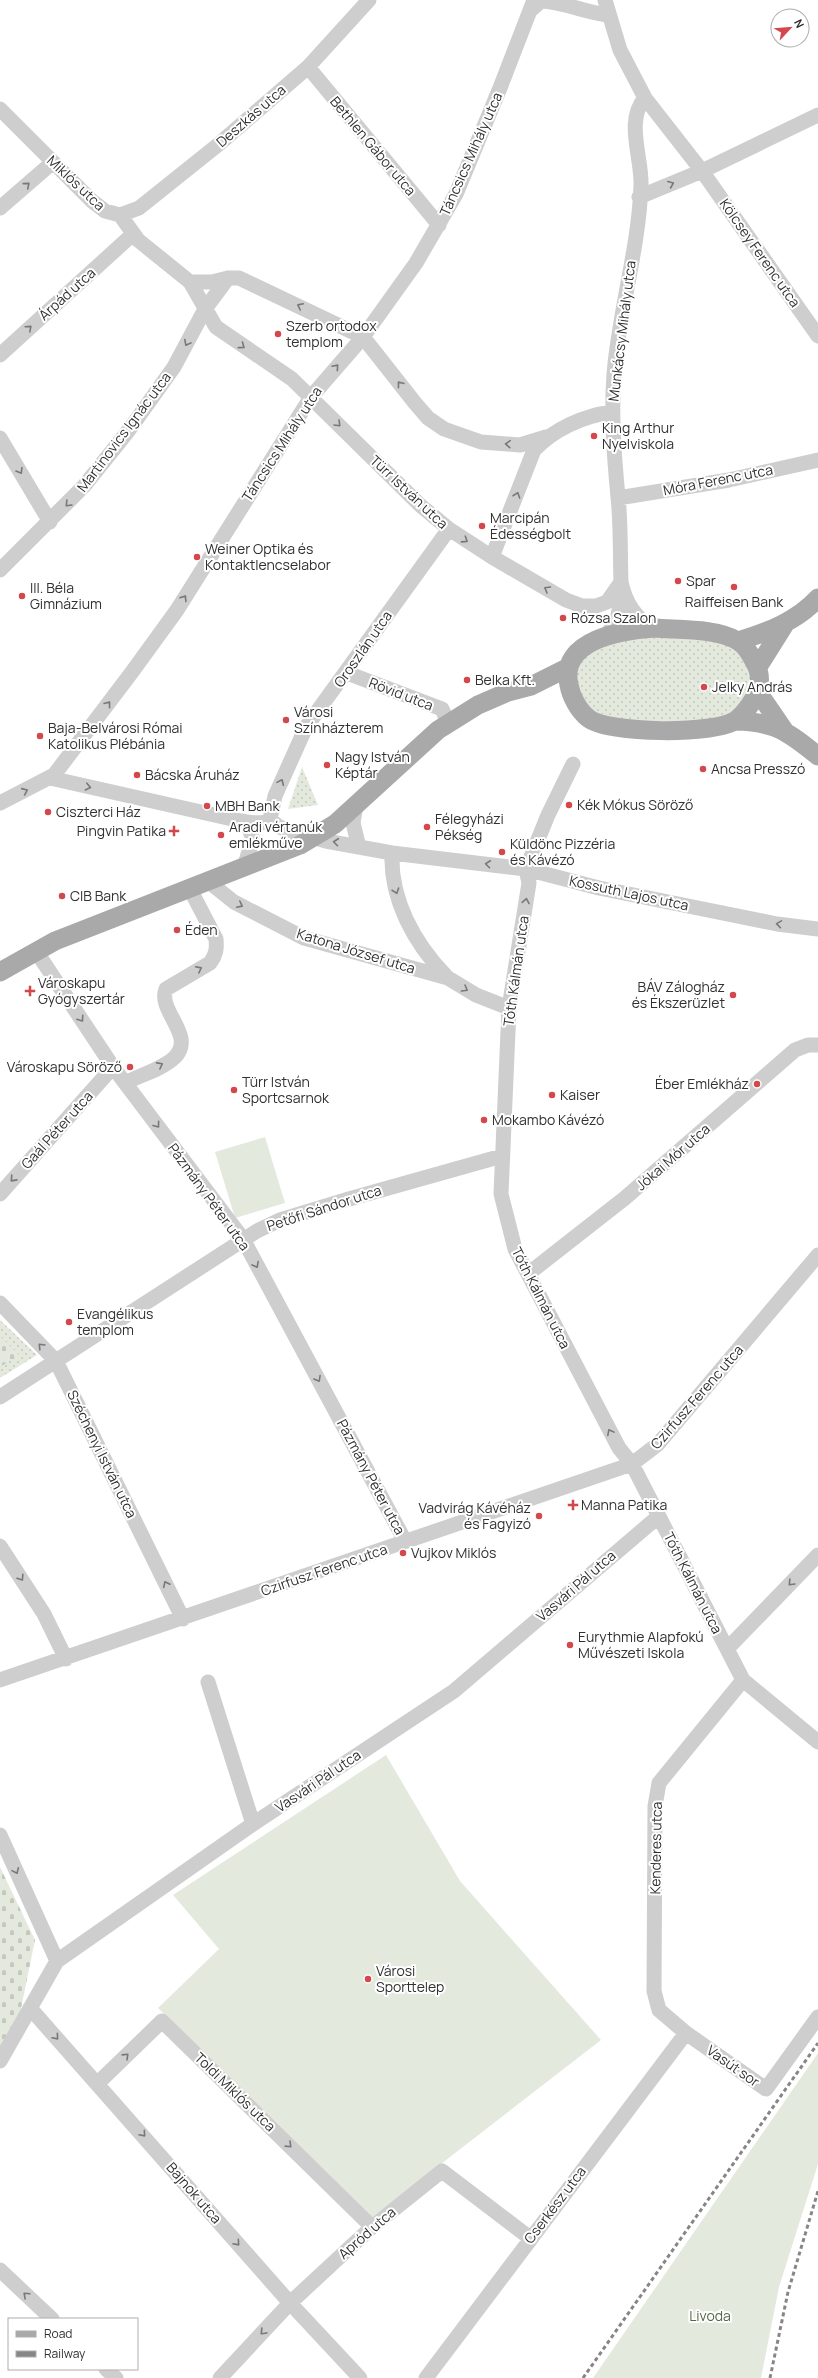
<svg xmlns="http://www.w3.org/2000/svg" width="818" height="2378" viewBox="0 0 818 2378" font-family="Manrope,sans-serif">
<style>
.grass{fill:url(#grass-dots)}
.cemetery{fill:url(#cemetery-stones)}
.garden{fill:#e4e9de}
.lines{fill:none;stroke-linecap:round;stroke-linejoin:round}
.minor{stroke:#cecece;stroke-width:15}
.major{stroke:#a9a9a9;stroke-width:19}
.rail{stroke:#868686;stroke-width:3;stroke-dasharray:4 3;stroke-linecap:butt}
.oneway{stroke:#787878}
.poi-dot{fill:#d3484d;stroke:#fff;stroke-width:1.5}
.labels{text-anchor:middle;stroke-width:4;stroke-linejoin:round;paint-order:stroke}
.street-label{font-size:14px;fill:#313131;stroke:#fff}
.poi-label{font-size:14px;fill:#313131;stroke:#fff;text-anchor:start}
.park-label{font-size:14px;fill:#536943;stroke:#fff}
</style>
<defs>
<pattern id="grass-dots" width="8" height="8" patternUnits="userSpaceOnUse"><rect width="8" height="8" fill="#e4e9de"/><path d="M2 2h.1M6 6h.1" fill="none" stroke="#c4c8bf" stroke-width="1.8" stroke-linecap="round"/></pattern>
<pattern id="cemetery-stones" width="16" height="16" patternUnits="userSpaceOnUse"><rect width="16" height="16" fill="#e4e9de"/><path d="M2 7V4a2 2 0 0 1 4 0v3zM10 15v-3a2 2 0 0 1 4 0v3z" fill="#c4c8bf"/></pattern>
</defs>
<rect width="100%" height="100%" fill="#fff"/>
<path class="grass" d="M629,636H703L736,645L754,681L745,705L714,722L627,721L593,712L578,692L576,671L581,660L593,646Z
M302,767L318,805L288,809Z
M0,1320L37,1355L0,1378Z"/>
<path class="cemetery" d="M0,1336L19,1355L0,1367Z
M0,1867L35,1940L16,2033L0,2061Z"/>
<path class="garden" d="M265,1137L285,1203L235,1218L215,1152Z
M386,1755L460,1881L601,2040L370,2219L158,2008L219,1949L173,1895Z
M818,2053V2164L779,2287L761,2378H593Z"/>
<g class="lines">
<path class="minor" d="M605,0L620,50L645,98L702,171L818,336
M531,10L541,1C565,2 586,13 609,15
M308,67L439,225
M645,98C625,120 642,158 641,185C639,248 619,311 614,374C611,415 614,455 618,497C621,525 620,554 621,582C625,601 636,621 655,628
M0,109L92,201L105,211L120,215L138,240L190,282L216,327L292,379L421,506L449,529L492,557L566,600L582,606H596L607,602L621,582
M639,197L702,171L818,115
M0,208L53,162
M120,215L139,208L219,144L308,67L369,0
M190,282H212L228,278H239L363,337L415,403L428,418L444,429L481,442L520,445L546,437
M0,355L133,234
M0,438L50,522
M618,498L729,480L818,460
M492,557L534,450C554,429 583,416 612,412
M0,570L84,486L129,430L174,367L205,309L228,278
M606,636L617,620L623,591
M347,673L442,709L448,723
M573,764L548,815L526,869L529,883L509,1008L501,1194L515,1249L619,1448L632,1464L743,1680L818,1742
M50,778L241,821C250,822 263,826 270,819
M0,803L54,775L132,672L177,610L311,397L363,337L416,263L456,194L500,88L534,0
M356,805L353,823L359,847
M270,819L279,827L326,841L392,853L526,869L599,888L777,924L818,929
M270,819L275,796L306,727L449,529
M241,821L249,829L253,839L244,867
M392,853C390,899 414,943 446,976
M209,882L234,902L304,938L448,978L476,995L509,1008
M36,951L113,1067L243,1239L405,1541
M125,1083C140,1075 163,1069 175,1057C196,1035 157,1011 166,989L210,963C216,955 217,949 216,939L190,889
M0,1194L113,1067
M528,1274L625,1198L795,1050L808,1045H818
M0,1303L56,1361L183,1619
M0,1397L257,1231L280,1220L349,1199L502,1156
M0,1546L44,1614L66,1659
M727,1649L818,1555
M0,1680L632,1464L658,1444L818,1255
M743,1680L659,1783L655,1806L654,1991L659,2010L686,2033L766,2089L818,2017
M208,1682L253,1824
M0,1835L57,1961
M30,2008L290,2303L360,2378
M0,2061L57,1961L253,1824L454,1691L659,1516
M98,2083L162,2021L372,2227
M0,2270L52,2319
M106,2369L116,2378
M220,2378L290,2303L372,2227L442,2171L530,2238
M426,2378L686,2033"/>
<path class="major" d="M655,628C679,630 717,628 738,641C746,646 751,655 755,663C761,673 761,687 755,697C750,705 744,715 736,720C716,735 607,734 588,718C578,710 571,696 569,685C558,639 624,630 655,628Z
M738,641C768,632 797,621 818,598
M758,667L785,624
M758,692L784,730
M736,721C776,722 788,732 818,756
M0,972L55,941L78,932L300,845L335,824L438,730L478,705L508,692L531,686L569,667"/>
<path class="rail" d="M583,2378L818,2043
M770,2378L788,2292L818,2191"/>
</g>
<defs><path id="oneway-chevron" d="M-2-3.5L2.5 0L-2 3.5" fill="none" stroke-width="1.6" stroke-linecap="round" stroke-linejoin="round"/></defs>
<g class="oneway">
<use href="#oneway-chevron" transform="translate(671 184) rotate(-23)"/>
<use href="#oneway-chevron" transform="translate(27 185) rotate(-41)"/>
<use href="#oneway-chevron" transform="translate(300 306) rotate(-154)"/>
<use href="#oneway-chevron" transform="translate(29 328) rotate(-42)"/>
<use href="#oneway-chevron" transform="translate(187 343) rotate(118)"/>
<use href="#oneway-chevron" transform="translate(242 346) rotate(36)"/>
<use href="#oneway-chevron" transform="translate(336 367) rotate(-49)"/>
<use href="#oneway-chevron" transform="translate(400 384) rotate(-128)"/>
<use href="#oneway-chevron" transform="translate(338 424) rotate(45)"/>
<use href="#oneway-chevron" transform="translate(508 444) rotate(-176)"/>
<use href="#oneway-chevron" transform="translate(20 471) rotate(59)"/>
<use href="#oneway-chevron" transform="translate(517 495) rotate(-71)"/>
<use href="#oneway-chevron" transform="translate(68 504) rotate(134)"/>
<use href="#oneway-chevron" transform="translate(465 540) rotate(33)"/>
<use href="#oneway-chevron" transform="translate(547 589) rotate(-150)"/>
<use href="#oneway-chevron" transform="translate(184 598) rotate(-58)"/>
<use href="#oneway-chevron" transform="translate(108 704) rotate(-52)"/>
<use href="#oneway-chevron" transform="translate(281 782) rotate(-66)"/>
<use href="#oneway-chevron" transform="translate(88 787) rotate(13)"/>
<use href="#oneway-chevron" transform="translate(25 791) rotate(-24)"/>
<use href="#oneway-chevron" transform="translate(336 842) rotate(-173)"/>
<use href="#oneway-chevron" transform="translate(488 864) rotate(-173)"/>
<use href="#oneway-chevron" transform="translate(396 891) rotate(71)"/>
<use href="#oneway-chevron" transform="translate(526 901) rotate(-80)"/>
<use href="#oneway-chevron" transform="translate(240 905) rotate(27)"/>
<use href="#oneway-chevron" transform="translate(779 924) rotate(-171)"/>
<use href="#oneway-chevron" transform="translate(199 969) rotate(-27)"/>
<use href="#oneway-chevron" transform="translate(465 989) rotate(30)"/>
<use href="#oneway-chevron" transform="translate(81 1019) rotate(56)"/>
<use href="#oneway-chevron" transform="translate(160 1065) rotate(-28)"/>
<use href="#oneway-chevron" transform="translate(157 1125) rotate(53)"/>
<use href="#oneway-chevron" transform="translate(13 1179) rotate(132)"/>
<use href="#oneway-chevron" transform="translate(256 1265) rotate(61)"/>
<use href="#oneway-chevron" transform="translate(41 1346) rotate(-134)"/>
<use href="#oneway-chevron" transform="translate(318 1379) rotate(61)"/>
<use href="#oneway-chevron" transform="translate(610 1432) rotate(-118)"/>
<use href="#oneway-chevron" transform="translate(21 1578) rotate(57)"/>
<use href="#oneway-chevron" transform="translate(791 1583) rotate(134)"/>
<use href="#oneway-chevron" transform="translate(166 1584) rotate(-116)"/>
<use href="#oneway-chevron" transform="translate(16 1871) rotate(66)"/>
<use href="#oneway-chevron" transform="translate(56 2037) rotate(49)"/>
<use href="#oneway-chevron" transform="translate(126 2056) rotate(-44)"/>
<use href="#oneway-chevron" transform="translate(143 2134) rotate(49)"/>
<use href="#oneway-chevron" transform="translate(289 2145) rotate(44)"/>
<use href="#oneway-chevron" transform="translate(237 2243) rotate(49)"/>
<use href="#oneway-chevron" transform="translate(26 2295) rotate(-137)"/>
<use href="#oneway-chevron" transform="translate(263 2332) rotate(133)"/>
</g>
<g class="poi-dot">
<circle cx="278" cy="334" r="4"/>
<circle cx="594" cy="436" r="4"/>
<circle cx="482" cy="526" r="4"/>
<circle cx="197" cy="557" r="4"/>
<circle cx="678" cy="581" r="4"/>
<circle cx="734" cy="587" r="4"/>
<circle cx="22" cy="596" r="4"/>
<circle cx="563" cy="618" r="4"/>
<circle cx="467" cy="680" r="4"/>
<circle cx="704" cy="687" r="4"/>
<circle cx="286" cy="720" r="4"/>
<circle cx="40" cy="736" r="4"/>
<circle cx="327" cy="765" r="4"/>
<circle cx="703" cy="769" r="4"/>
<circle cx="137" cy="775" r="4"/>
<circle cx="569" cy="805" r="4"/>
<circle cx="207" cy="806" r="4"/>
<circle cx="48" cy="812" r="4"/>
<circle cx="427" cy="827" r="4"/>
<path d="M172 825h4v4h4v4h-4v4h-4v-4h-4v-4h4z"/>
<circle cx="221" cy="835" r="4"/>
<circle cx="502" cy="852" r="4"/>
<circle cx="62" cy="896" r="4"/>
<circle cx="177" cy="930" r="4"/>
<path d="M28 985h4v4h4v4h-4v4h-4v-4h-4v-4h4z"/>
<circle cx="733" cy="995" r="4"/>
<circle cx="130" cy="1067" r="4"/>
<circle cx="757" cy="1084" r="4"/>
<circle cx="234" cy="1090" r="4"/>
<circle cx="552" cy="1095" r="4"/>
<circle cx="484" cy="1120" r="4"/>
<circle cx="69" cy="1322" r="4"/>
<path d="M571 1499h4v4h4v4h-4v4h-4v-4h-4v-4h4z"/>
<circle cx="539" cy="1516" r="4"/>
<circle cx="403" cy="1553" r="4"/>
<circle cx="570" cy="1645" r="4"/>
<circle cx="368" cy="1979" r="4"/>
</g>
<g class="labels">
<g class="street-label">
<text transform="translate(251 116) rotate(-41)" y="5">Deszkás utca</text>
<text transform="translate(373 146) rotate(50)" y="5">Bethlen Gábor utca</text>
<text transform="translate(471 154) rotate(-66)" y="5">Táncsics Mihály utca</text>
<text transform="translate(76 183) rotate(43)" y="5">Miklós utca</text>
<text transform="translate(760 253) rotate(55)" y="5">Kölcsey Ferenc utca</text>
<text transform="translate(67 294) rotate(-42)" y="5">Árpád utca</text>
<text transform="translate(622 331) rotate(-83)" y="5">Munkácsy Mihály utca</text>
<text transform="translate(124 432) rotate(-53)" y="5">Martinovics Ignác utca</text>
<text transform="translate(282 444) rotate(-57)" y="5">Táncsics Mihály utca</text>
<text transform="translate(718 480) rotate(-11)" y="5">Móra Ferenc utca</text>
<text transform="translate(409 492) rotate(43)" y="5">Türr István utca</text>
<text transform="translate(363 649) rotate(-55)" y="5">Oroszlán utca</text>
<text transform="translate(401 694) rotate(21)" y="5">Rövid utca</text>
<text transform="translate(629 893) rotate(12)" y="5">Kossuth Lajos utca</text>
<text transform="translate(356 951) rotate(17)" y="5">Katona József utca</text>
<text transform="translate(516 971) rotate(-82)" y="5">Tóth Kálmán utca</text>
<text transform="translate(57 1130) rotate(-48)" y="5">Gaál Péter utca</text>
<text transform="translate(673 1157) rotate(-41)" y="5">Jókai Mór utca</text>
<text transform="translate(209 1197) rotate(54)" y="5">Pázmány Péter utca</text>
<text transform="translate(324 1208) rotate(-18)" y="5">Petőfi Sándor utca</text>
<text transform="translate(541 1298) rotate(63)" y="5">Tóth Kálmán utca</text>
<text transform="translate(697 1397) rotate(-49)" y="5">Czirfusz Ferenc utca</text>
<text transform="translate(102 1454) rotate(64)" y="5">Széchenyi István utca</text>
<text transform="translate(371 1477) rotate(62)" y="5">Pázmány Péter utca</text>
<text transform="translate(324 1570) rotate(-19)" y="5">Czirfusz Ferenc utca</text>
<text transform="translate(693 1583) rotate(63)" y="5">Tóth Kálmán utca</text>
<text transform="translate(576 1586) rotate(-41)" y="5">Vasvári Pál utca</text>
<text transform="translate(318 1781) rotate(-34)" y="5">Vasvári Pál utca</text>
<text transform="translate(656 1848) rotate(-89)" y="5">Kenderes utca</text>
<text transform="translate(733 2066) rotate(35)" y="5">Vasút sor</text>
<text transform="translate(235 2092) rotate(44)" y="5">Toldi Miklós utca</text>
<text transform="translate(194 2193) rotate(49)" y="5">Bajnok utca</text>
<text transform="translate(555 2205) rotate(-53)" y="5">Cserkész utca</text>
<text transform="translate(367 2233) rotate(-41)" y="5">Apród utca</text>
</g>
<g class="poi-label">
<text x="286" y="331">Szerb ortodox<tspan x="286" dy="16">templom</tspan></text>
<text x="602" y="433">King Arthur<tspan x="602" dy="16">Nyelviskola</tspan></text>
<text x="490" y="523">Marcipán<tspan x="490" dy="16">Édességbolt</tspan></text>
<text x="205" y="554">Weiner Optika és<tspan x="205" dy="16">Kontaktlencselabor</tspan></text>
<text x="686" y="586">Spar</text>
<text x="30" y="593">III. Béla<tspan x="30" dy="16">Gimnázium</tspan></text>
<text x="734" y="607" text-anchor="middle">Raiffeisen Bank</text>
<text x="571" y="623">Rózsa Szalon</text>
<text x="475" y="685">Belka Kft.</text>
<text x="712" y="692">Jelky András</text>
<text x="294" y="717">Városi<tspan x="294" dy="16">Színházterem</tspan></text>
<text x="48" y="733">Baja-Belvárosi Római<tspan x="48" dy="16">Katolikus Plébánia</tspan></text>
<text x="335" y="762">Nagy István<tspan x="335" dy="16">Képtár</tspan></text>
<text x="711" y="774">Ancsa Presszó</text>
<text x="145" y="780">Bácska Áruház</text>
<text x="577" y="810">Kék Mókus Söröző</text>
<text x="215" y="811">MBH Bank</text>
<text x="56" y="817">Ciszterci Ház</text>
<text x="435" y="824">Félegyházi<tspan x="435" dy="16">Pékség</tspan></text>
<text x="229" y="832">Aradi vértanúk<tspan x="229" dy="16">emlékműve</tspan></text>
<text x="166" y="836" text-anchor="end">Pingvin Patika</text>
<text x="510" y="849">Küldönc Pizzéria<tspan x="510" dy="16">és Kávézó</tspan></text>
<text x="70" y="901">CIB Bank</text>
<text x="185" y="935">Éden</text>
<text x="38" y="988">Városkapu<tspan x="38" dy="16">Gyógyszertár</tspan></text>
<text x="725" y="992" text-anchor="end">BÁV Zálogház<tspan x="725" dy="16">és Ékszerüzlet</tspan></text>
<text x="122" y="1072" text-anchor="end">Városkapu Söröző</text>
<text x="242" y="1087">Türr István<tspan x="242" dy="16">Sportcsarnok</tspan></text>
<text x="749" y="1089" text-anchor="end">Éber Emlékház</text>
<text x="560" y="1100">Kaiser</text>
<text x="492" y="1125">Mokambo Kávézó</text>
<text x="77" y="1319">Evangélikus<tspan x="77" dy="16">templom</tspan></text>
<text x="581" y="1510">Manna Patika</text>
<text x="531" y="1513" text-anchor="end">Vadvirág Kávéház<tspan x="531" dy="16">és Fagyizó</tspan></text>
<text x="411" y="1558">Vujkov Miklós</text>
<text x="578" y="1642">Eurythmie Alapfokú<tspan x="578" dy="16">Művészeti Iskola</tspan></text>
<text x="376" y="1976">Városi<tspan x="376" dy="16">Sporttelep</tspan></text>
</g>
<g class="park-label">
<text x="710" y="2321">Livoda</text>
</g>
</g>
<rect x="8" y="2318" width="130" height="52" fill="#ffffff" stroke="#adadad"/>
<rect x="16" y="2331" width="20" height="6" fill="#a9a9a9" stroke="#adadad"/>
<text x="44" y="2338" font-size="12" fill="#313131">Road</text>
<rect x="16" y="2351" width="20" height="6" fill="#868686" stroke="#adadad"/>
<text x="44" y="2358" font-size="12" fill="#313131">Railway</text>
<g transform="translate(790 28) rotate(64)"><circle r="19" fill="#ffffff" stroke="#adadad"/>
<path d="M0-3L7 15L0 10L-7 15Z" fill="#d3484d"/>
<text y="-6" font-size="11" font-weight="bold" text-anchor="middle" fill="#313131">N</text>
</g>
</svg>
